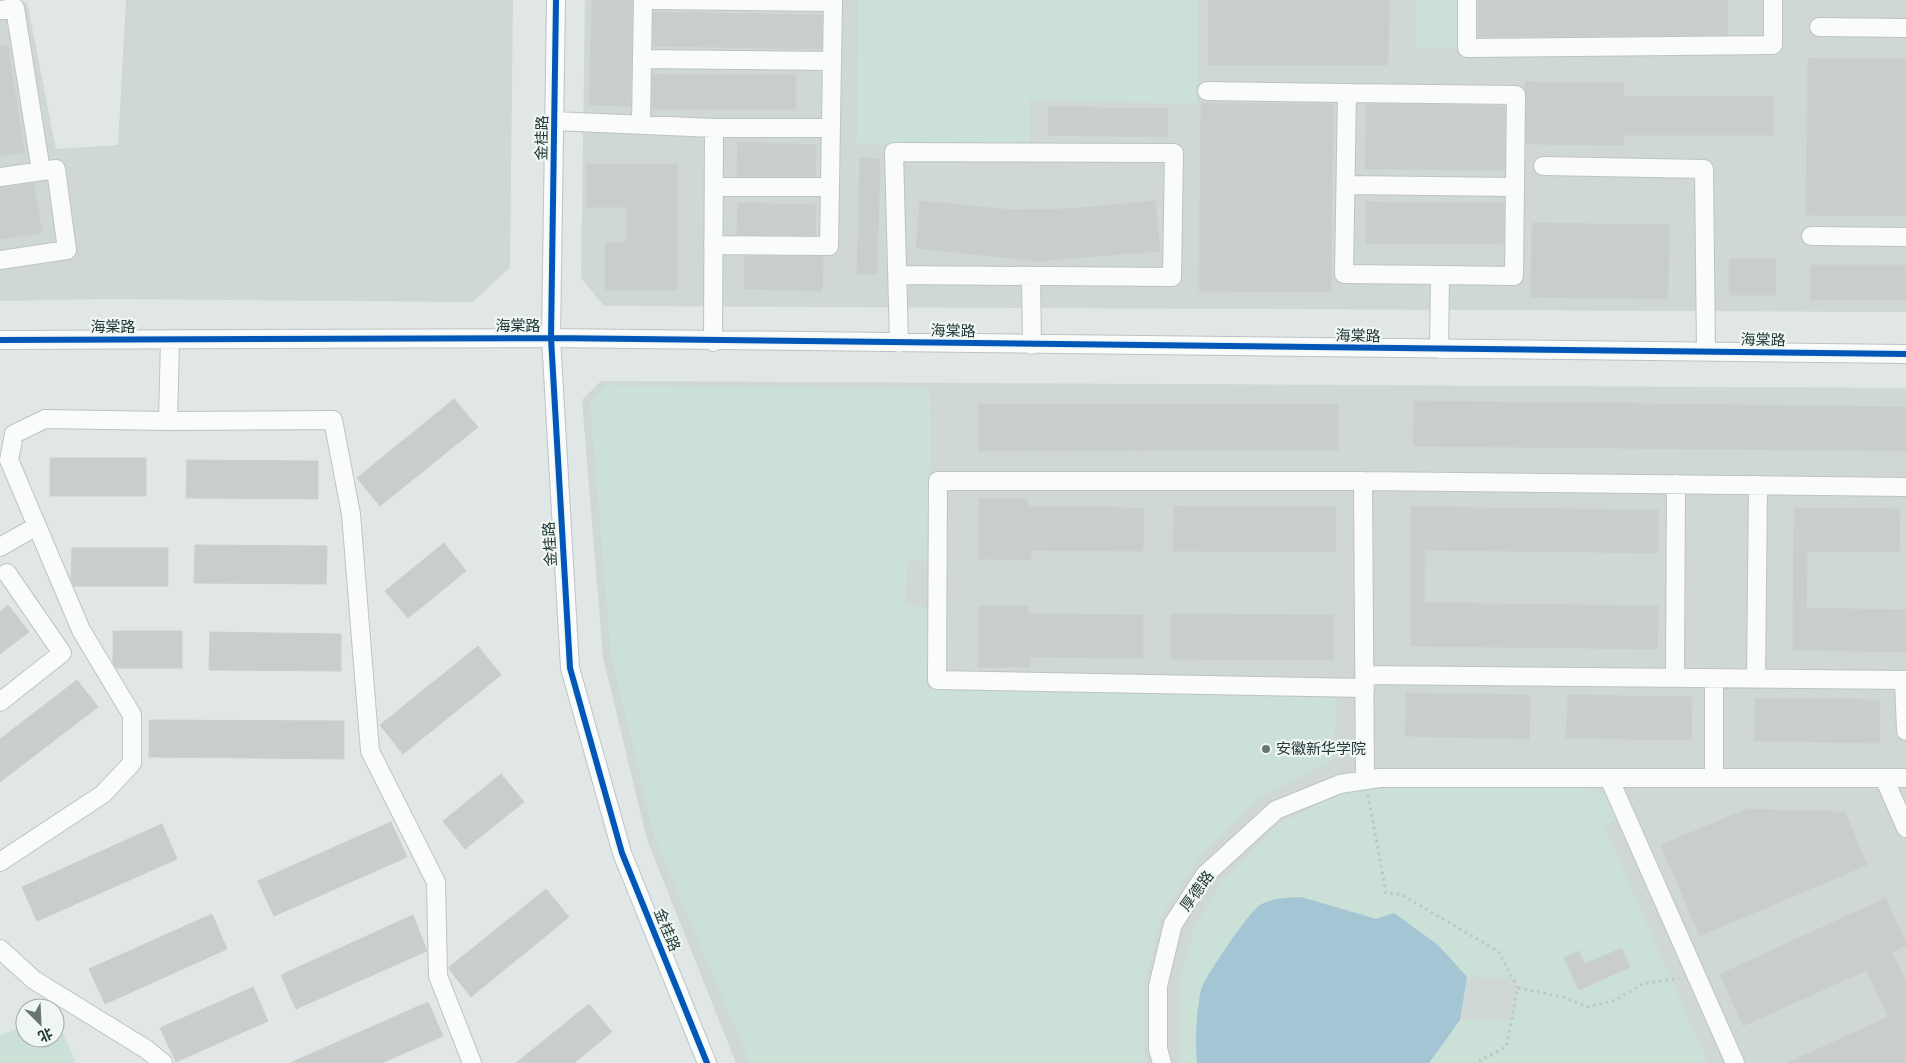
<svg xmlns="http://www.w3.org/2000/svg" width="1906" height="1063" viewBox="0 0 1906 1063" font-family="Inter,'Noto Sans SC',sans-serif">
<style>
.built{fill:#cfd8d6}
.green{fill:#cbe0d6}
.water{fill:#a3c5d4}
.building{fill:#c9cecd;stroke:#cad0cf}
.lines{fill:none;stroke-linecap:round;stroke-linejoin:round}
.minor-casing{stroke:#bec3c3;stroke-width:20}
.path{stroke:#bfc7c6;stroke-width:3;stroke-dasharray:2.5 4;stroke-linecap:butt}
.minor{stroke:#fafbfb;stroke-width:18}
.cycleway-casing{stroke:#eff6f4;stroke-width:9}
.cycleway{stroke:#0057b8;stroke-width:6}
.poi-dot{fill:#647574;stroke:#eff6f4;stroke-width:2}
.labels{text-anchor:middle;stroke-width:4.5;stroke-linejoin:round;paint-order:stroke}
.street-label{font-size:15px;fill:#213836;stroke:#eff6f4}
.poi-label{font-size:15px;fill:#213836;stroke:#eff6f4;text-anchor:start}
</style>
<rect width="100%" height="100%" fill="#e1e7e6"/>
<path class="built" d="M126,0H513L510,267L473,302L110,299L0,301V6L27,2L56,149L118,145Z
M585,0H1906V312L604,306L581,278Z
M601,381L1906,388V1063H736L647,840L603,657L582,400Z"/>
<path class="green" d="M858,0H1198L1197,104L1029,100L1030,144H857Z
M1415,0H1461L1460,49H1415Z
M605,385L930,388L931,560L907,561L905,605L930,608L927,687L1336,698L1334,760L1258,799L1201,855L1161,917L1144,986L1145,1054L1148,1063H750L655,839L611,655L590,402Z
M1383,786L1589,788L1604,793L1617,819L1604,826L1708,1063H1429L1460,1020H1514L1517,978L1467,977L1438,945L1416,929L1301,897L1195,1043L1197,1063H1181L1179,986L1194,928L1224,878L1280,823L1340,794Z
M55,1016L76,1063H0V1036L25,1024V1038H55Z"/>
<path class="water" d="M1301,897L1376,919L1394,913L1438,945L1467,977L1460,1020L1429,1063H1197C1195,1039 1196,1014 1201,990C1204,978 1249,912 1260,905C1272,898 1288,898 1301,897Z"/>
<path class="building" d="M592,0H632L631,106L589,105Z
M1208,0H1389L1388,65H1208Z
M1478,0H1728L1727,35L1478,37Z
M653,12L822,15V49L653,46Z
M8,45L24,152L0,156V46Z
M1808,58L1906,59V216L1806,215Z
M652,74L796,75V109H652Z
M1525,82L1624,83V96L1774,97L1773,135H1624V145L1526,144Z
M1201,103L1333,104L1331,292L1199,291Z
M1366,104L1505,106V170L1365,169Z
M1049,107L1168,109L1167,137L1048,135Z
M738,142L816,145L815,176H737Z
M860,158L880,159L877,274H857Z
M586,164H678L677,290H605V243L626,242V207H586Z
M34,183L42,233L0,239V188Z
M920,201L1012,210L1067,209L1155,201L1160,251L1037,261L916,248Z
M1366,202L1504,203V244H1366Z
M738,203L816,205L815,235H737Z
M1532,223L1669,225L1668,299L1531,297Z
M745,256L823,257L822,291L744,289Z
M1729,259H1776V295H1729Z
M1811,265H1906V300H1810Z
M454,399L478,427L380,506L357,478Z
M1414,401L1906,407V451L1413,446Z
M978,404H1338V450L978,451Z
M50,458H146V496H50Z
M187,460L318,461V499L186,498Z
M979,499H1028V507L1144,508L1143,551L1031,550V560L979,559Z
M1174,506L1336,507V552L1173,551Z
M1411,507L1658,510V553L1425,550L1424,603L1658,606L1657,649L1411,646Z
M1794,508L1900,509L1899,552L1807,551L1806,608L1906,610V652L1793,650Z
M444,543L466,571L408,618L385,591Z
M195,545L327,546L326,584L194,583Z
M72,548H168V586H74L71,580Z
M8,605L29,632L0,654V612Z
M979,606H1028V614L1143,615V658L1030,657V667H978Z
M1171,614L1334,615V660L1171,659Z
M113,631H182V668H116L113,663Z
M210,632L341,634V671L209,670Z
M478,646L501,675L403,754L380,725Z
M77,680L98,707L0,782V739Z
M1406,693L1530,695L1529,739L1405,736Z
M1568,695L1692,697L1691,740L1566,738Z
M1755,698L1880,700L1879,743L1754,741Z
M149,720L344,721V759L149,757Z
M501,774L524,802L465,849L443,821Z
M1747,809L1845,812L1867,865L1700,936L1661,845Z
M391,822L407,857L274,916L258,881Z
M162,824L177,859L37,921L22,887Z
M546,889L569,917L471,997L448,968Z
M1886,898L1906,944V946L1892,952L1906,982V1063H1787L1888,1017L1867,970L1743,1026L1720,974Z
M212,914L227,949L105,1004L89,969Z
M413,915L427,951L296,1009L281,975Z
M1622,948L1630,967L1579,990L1564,958L1579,951L1585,964Z
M253,987L268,1021L176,1062L160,1028Z
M428,1002L443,1036L382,1063H290Z
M589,1004L612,1032L574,1063H516Z"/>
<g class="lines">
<defs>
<path id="minor" d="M556,0L551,338L570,668L622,853L707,1063
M655,0L833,2L832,61
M1467,0V48L1773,45V0
M0,10L15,8L41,171
M1819,27L1906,28
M642,59L643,0
M1207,91L1347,93
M554,121L714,128L713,342
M641,125L642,59L832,61L829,246L713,245
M714,128H831
M1543,166L1704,169L1706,352
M0,177L56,169L67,250L0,260
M1346,185L1515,187
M714,187H830
M1811,236L1906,237
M897,275L1172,277L1174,153L894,152L899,343
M1031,276L1032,345
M0,340L551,338L1906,354
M1439,349L1440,275L1344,274L1347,93L1516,95L1514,276L1440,275
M168,421L333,420L351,514L370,751L436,882L438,976L472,1063
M1363,481L1365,780
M0,547L37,526
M1365,675L1906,680
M1675,678L1676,484
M1756,679L1758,485
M1904,680L1906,731
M1365,688L937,680L938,481H1363L1906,487
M0,702L62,653L7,573
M1609,778L1735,1063
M1714,778V678
M1884,778L1906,828
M0,862L103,794L132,763V715L81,630L9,460L14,434L45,419L168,421L170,340
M0,949L34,980L146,1049L163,1063
M1162,1063L1158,1049V986L1173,924L1205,875L1276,810L1340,784L1379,778H1906"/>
</defs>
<use href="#minor" class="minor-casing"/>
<path class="path" d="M1368,795L1386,893L1400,894L1498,951L1518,988L1506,1047L1475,1063
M1518,988L1563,997L1588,1007L1616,1000L1642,984L1679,978"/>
<use href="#minor" class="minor"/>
<defs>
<path id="cycleway" d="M556,0L551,338L570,668L622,853L707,1063
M0,340L551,338L1906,354"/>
</defs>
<use href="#cycleway" class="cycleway-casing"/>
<use href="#cycleway" class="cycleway"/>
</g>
<circle class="poi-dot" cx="1266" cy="749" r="5"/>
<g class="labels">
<g class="street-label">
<text transform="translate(542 138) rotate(-89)" y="5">金桂路</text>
<text x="518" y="331">海棠路</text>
<text x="113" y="332">海棠路</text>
<text transform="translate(953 331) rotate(1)" y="5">海棠路</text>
<text transform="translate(1358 336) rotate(1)" y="5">海棠路</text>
<text transform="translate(1763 340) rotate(1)" y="5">海棠路</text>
<text transform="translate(550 544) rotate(-93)" y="5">金桂路</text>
<text transform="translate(1197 891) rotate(-54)" y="5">厚德路</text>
<text transform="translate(667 930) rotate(68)" y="5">金桂路</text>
</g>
<g class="poi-label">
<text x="1276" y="754">安徽新华学院</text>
</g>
</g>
<g transform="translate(40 1023) rotate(156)"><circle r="24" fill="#eff6f4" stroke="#9daaa8"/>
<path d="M0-4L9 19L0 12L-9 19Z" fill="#647574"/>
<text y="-8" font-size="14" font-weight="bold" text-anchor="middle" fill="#213836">北</text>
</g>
</svg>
